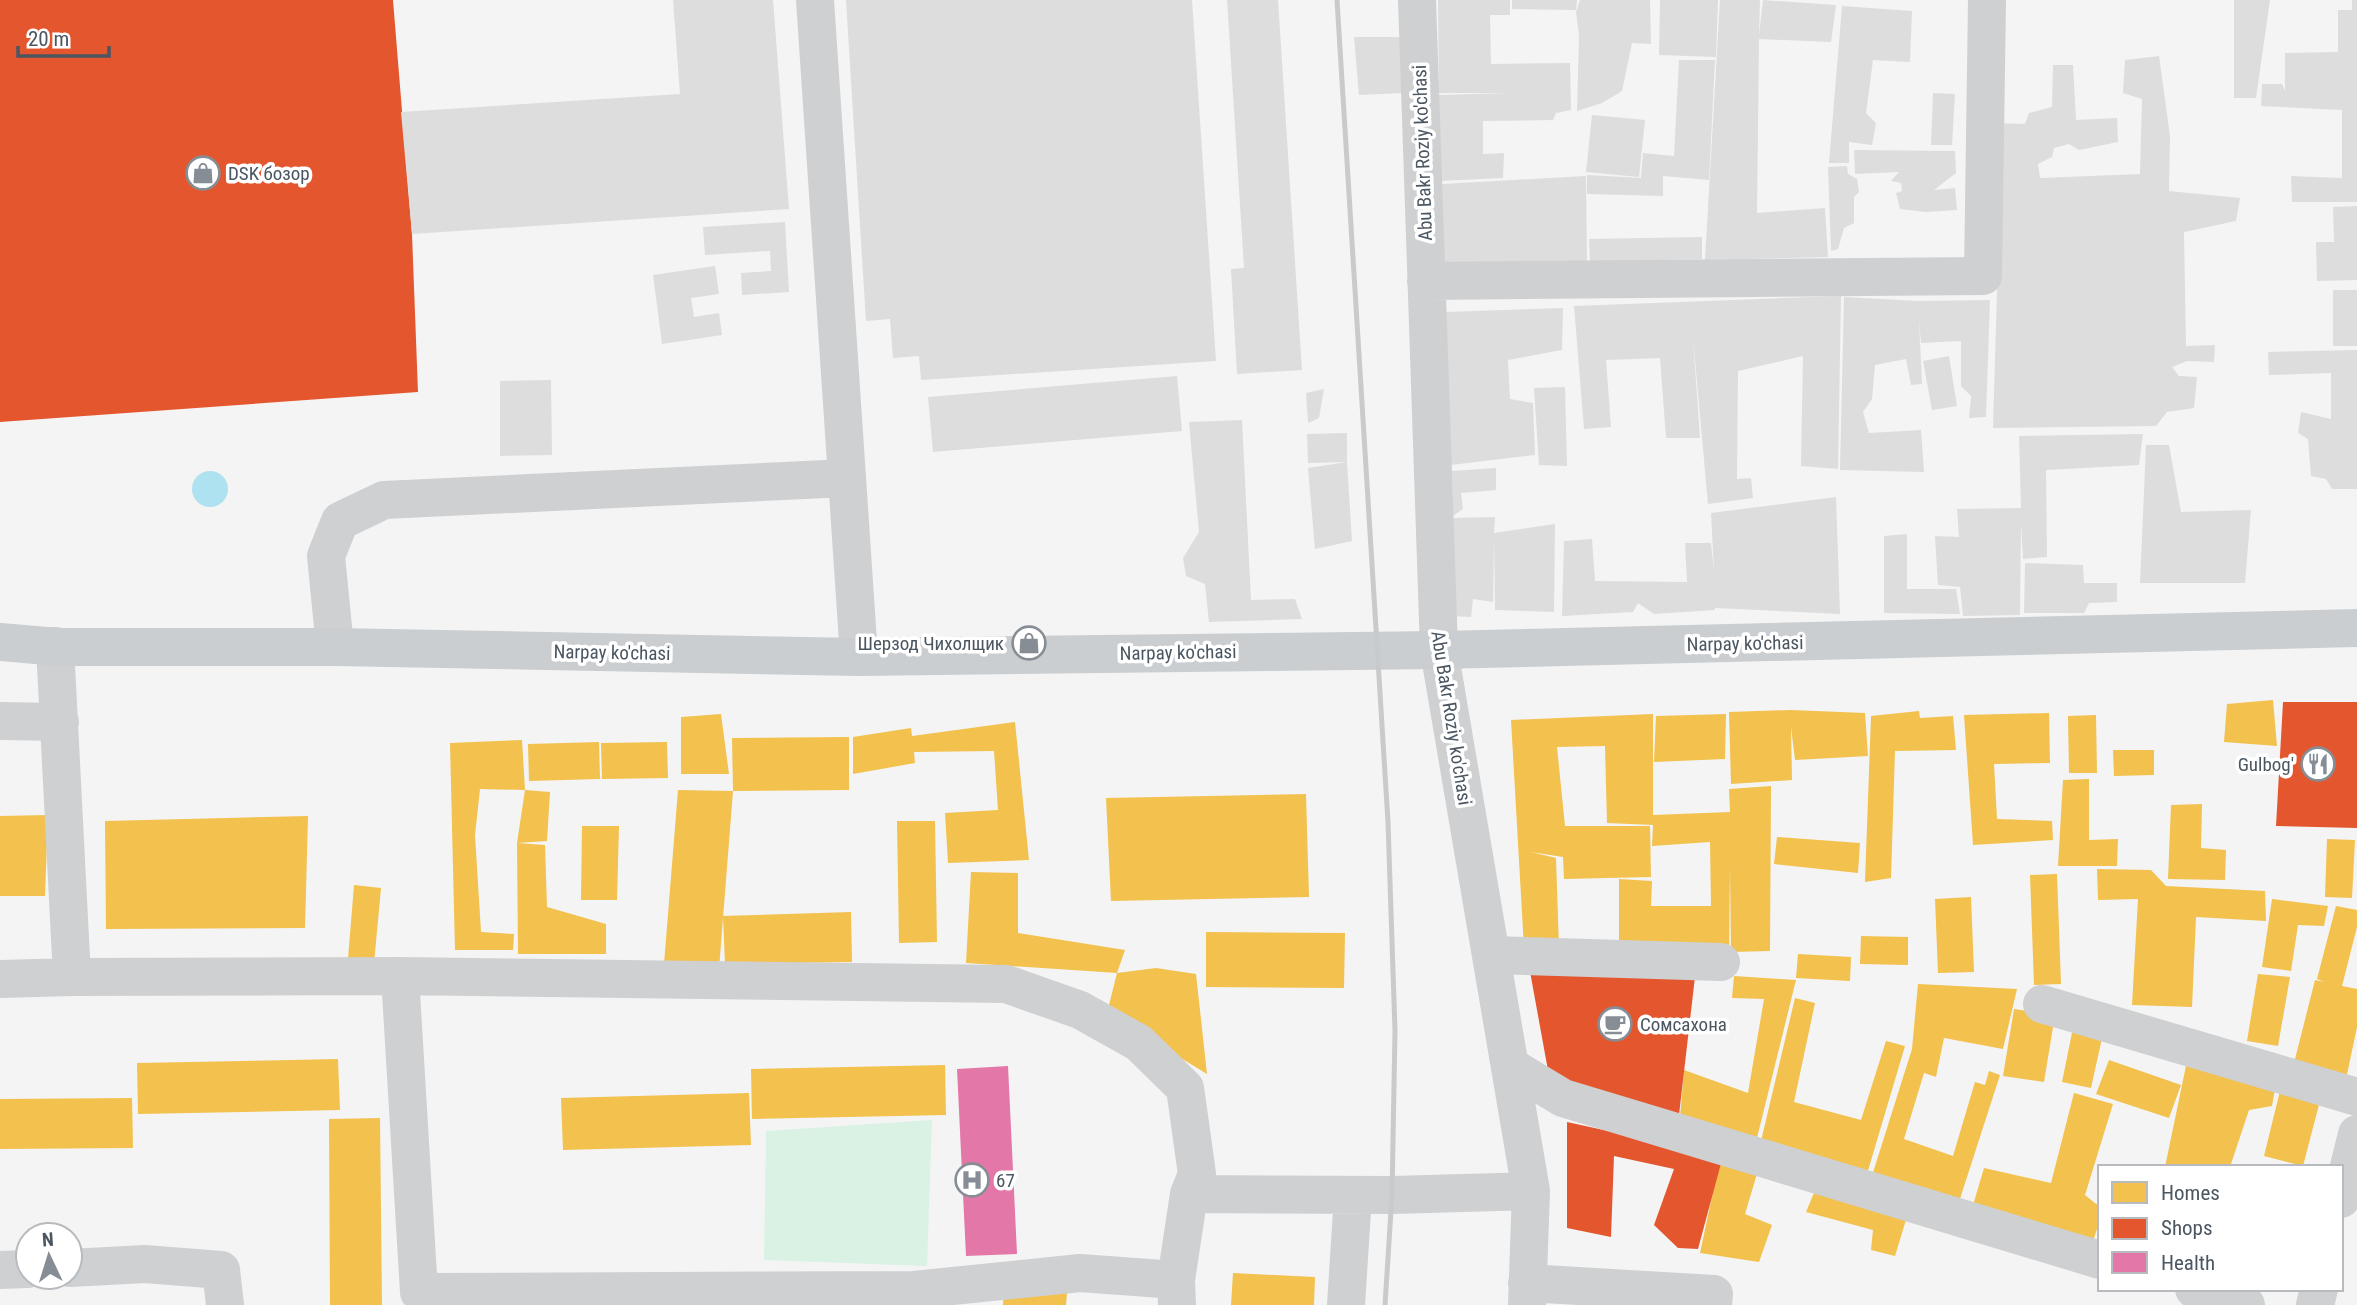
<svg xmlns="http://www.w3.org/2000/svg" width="2357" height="1305" viewBox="0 0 2357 1305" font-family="'Roboto Condensed',sans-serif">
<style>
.green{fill:#d9f2e3}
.water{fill:#aee2f0}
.homes{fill:#f2c14e}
.shops{fill:#e4572e}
.health{fill:#e377a8}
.building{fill:#ddddde}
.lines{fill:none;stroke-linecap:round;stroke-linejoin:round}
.minor{stroke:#ced0d2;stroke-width:38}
.major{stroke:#caced1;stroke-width:38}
.rail{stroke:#c9cacc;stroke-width:5}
.labels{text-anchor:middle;stroke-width:7;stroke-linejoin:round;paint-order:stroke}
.street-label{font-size:19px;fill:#4a5661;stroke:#fff}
.poi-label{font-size:19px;fill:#4a5661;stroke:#fff;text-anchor:start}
</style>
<rect width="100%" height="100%" fill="#f4f4f4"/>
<path class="green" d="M932,1120L927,1266L764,1260L766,1131Z"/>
<path class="water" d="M192 489a18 18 0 1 1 36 0a18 18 0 1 1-36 0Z"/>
<path class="homes" d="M2273,700L2277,746L2224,742L2227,704Z
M1791,710L1865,713L1868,756L1795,760L1791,727L1792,780L1731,784L1729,712Z
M1919,711L1920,718L1953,716L1956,750L1895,751L1891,878L1865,882L1871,716Z
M2049,713L2050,763L1994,764L1997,819L2052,821L2053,840L1973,845L1964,715Z
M721,714L729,774H681V717Z
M1653,714V815L1730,812L1729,789L1771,786L1770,951L1731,952L1730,866L1729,957L1619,951V879L1652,881L1651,906H1711L1710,842L1652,846L1653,825L1607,823L1605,746L1557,747L1565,826H1650L1651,877L1564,879L1563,857L1531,852L1556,858L1559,948H1524L1511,720Z
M1726,714L1725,759L1654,762L1656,716Z
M2096,715L2097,773H2069L2068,716Z
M1015,722L1029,860L948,863L945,813L998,810L994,751L914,752L915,763L853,774V737L911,728L912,736Z
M849,737V790L733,791L732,738Z
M522,740L525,790L480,789L475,835L481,932L514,934L513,950H455L450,743Z
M599,742L600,779L529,781L528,744Z
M667,742L668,778L602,779L601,743Z
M2113,750H2154V775L2114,776Z
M2089,779V840L2118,839L2117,866H2058L2063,780Z
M525,790L550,792L547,841L517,843Z
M678,790L733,791L719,969L664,964Z
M1306,794L1309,897L1111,901L1106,798Z
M2202,804L2201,848L2226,850L2225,880L2168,879L2171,805Z
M48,815L45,896H0V816Z
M308,816L305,928L106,929L105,821Z
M897,821H935L937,942L899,943Z
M582,826H619L617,900H581Z
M1777,837L1860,843L1858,873L1774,864Z
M2327,839L2355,840L2352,898L2325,897Z
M517,843L545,845L547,907L606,924V954H518Z
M2097,869L2151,870L2166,886L2265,891L2266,921L2196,917L2192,1007L2132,1005L2138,899L2098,900Z
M971,872L1018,873V933L1125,950L1117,973L966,963Z
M2057,874L2061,984L2034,985L2030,875Z
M354,885L381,888L373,974L347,971Z
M1971,897L1974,972L1938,973L1935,899Z
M2272,899L2328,906L2324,926L2298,925L2291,971L2262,967Z
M2336,906L2357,910V927L2342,986L2357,989V1027L2345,1084L2292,1071L2315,980L2324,982L2317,979Z
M851,912L852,962L725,964L723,916Z
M1206,932L1345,933L1344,988L1206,987Z
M1861,936L1908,937V965L1860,964Z
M1798,954L1851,957L1850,981L1796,978Z
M1156,968L1196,974L1207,1074L1107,1013L1117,973Z
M2258,974L2290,977L2278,1046L2247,1041Z
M1734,976L1796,980L1757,1138L1680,1118L1684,1070L1748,1093L1764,999L1732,998Z
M1918,984L2017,989L2003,1049L1944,1038L1936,1077L1924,1073L1904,1139L1953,1156L1975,1082L1985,1085L1989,1071L2000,1075L1957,1208L1870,1182L1912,1049Z
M1795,998L1815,1003L1794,1102L1861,1120L1886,1041L1905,1046L1867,1174L1761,1141Z
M2014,1009L2055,1015L2044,1082L2003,1076Z
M2074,1023L2104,1029L2091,1088L2062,1082Z
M338,1059L340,1110L138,1114L137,1063Z
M2109,1060L2181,1085L2169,1118L2096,1094Z
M2187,1061L2277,1078L2272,1106L2249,1110L2230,1167H2165Z
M945,1065L946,1115L752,1119L751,1069Z
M2280,1091L2320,1101L2303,1166L2264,1156Z
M749,1093L751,1145L563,1150L561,1098Z
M2074,1093L2113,1104L2085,1195L2100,1207V1220L2093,1241L1971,1212L1984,1168L2051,1183Z
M132,1098L133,1148L0,1149V1099Z
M380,1118L382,1305H330L329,1119Z
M1720,1159L1759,1167L1745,1214L1772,1225L1759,1262L1700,1253Z
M1819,1181L1909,1210L1895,1256L1871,1250L1873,1230L1806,1212Z
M1233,1273L1315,1277L1314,1305H1231Z
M1004,1288L1067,1293L1066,1305H1003Z"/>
<path class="shops" d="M0,0H393L412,234L418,392L0,422Z
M2283,702H2357V828L2276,826Z
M1529,966L1695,977L1679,1115L1549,1076Z
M1567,1122L1723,1156L1698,1249L1678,1248L1654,1225L1674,1169L1614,1156L1611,1237L1567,1228Z"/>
<path class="health" d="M1008,1066L1017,1254L966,1256L957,1069Z"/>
<path class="building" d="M673,0H773L789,209L412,234L401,112L680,94Z
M846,0H1192L1216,361L921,380L919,356L893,358L890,319L866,321Z
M1227,0H1278L1302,370L1237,374L1231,269L1244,268Z
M1438,0H1510V15H1490L1491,64L1570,63L1571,110L1556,113L1553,120L1483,121V154L1504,153L1503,178L1440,181L1439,95L1510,93H1439Z
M1512,0H1577L1576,10L1512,9Z
M1580,0H1650L1651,44L1632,43L1622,91L1602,103L1577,111L1579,36L1576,12Z
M1660,0H1718L1716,57L1659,55Z
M1720,0H1760L1759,35L1763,0L1836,5L1831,42L1759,39L1757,213L1825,208L1828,257L1705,260Z
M2234,0H2270L2256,98H2234Z
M2352,0H2357V202H2292L2291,176L2342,178V110L2261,106L2262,84H2282L2285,91V53L2338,52V10H2352Z
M1842,6L1912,11L1910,62L1873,60L1866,113L1876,123L1872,145L1849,142V163H1829Z
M1354,37H1405V93L1359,95Z
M2159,56L2170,136L2169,191L2240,198L2236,221L2184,232L2186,346L2215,345L2214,362L2187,361L2172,367L2179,376L2197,377L2194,408L2167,412L2156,426L1993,428L2001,153L1990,123L2025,124L2029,113L2052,107L2053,65H2073L2076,120L2117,118L2118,142L2079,150L2069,144L2054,148L2052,157L2038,164L2040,178L2140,174L2142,99L2123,93L2125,60Z
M1679,60H1715L1709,180L1663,176V196L1587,194V175L1641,178L1643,153L1674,156Z
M1933,93L1955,94L1952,145H1931Z
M1592,115L1645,120L1639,177L1586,172Z
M1854,150L1955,151L1956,173L1934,190L1955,188L1957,210L1926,212L1900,209L1896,193L1902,191L1901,183L1891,181L1899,172L1855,174Z
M1847,166L1848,174L1857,179L1859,192L1854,197V223L1844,228L1838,249L1831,251L1828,167Z
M1586,176L1587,264L1444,273L1442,184Z
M2357,206V280L2317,281L2316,242H2334L2333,207Z
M785,222L789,292L742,295L741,273L771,271L770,251L705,255L703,227Z
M1702,237V259L1590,262L1589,239Z
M715,266L719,294L691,298L694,317L719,313L722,335L662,344L653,275Z
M2333,290H2357V346H2333Z
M1841,296L1838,469L1801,466L1803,356L1738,371L1737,479L1751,478L1753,498L1708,504L1693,338L1700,438H1666L1660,358L1606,360L1611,427L1584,429L1574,306Z
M1844,297L1918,301L1990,300L1986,417L1969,418L1971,396L1961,386V341L1921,343L1919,321L1922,384L1911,385L1906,359L1875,365L1872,399L1863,412L1869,433L1921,430L1924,472L1840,470Z
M1563,308L1562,350L1508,360L1510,399L1533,403L1535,455L1451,465L1445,312Z
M2357,350V489H2332L2326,479L2311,476L2308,439L2298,433L2301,412L2331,419V373L2269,375L2268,352Z
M1949,356L1957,406L1932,410L1923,361Z
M1177,376L1182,431L933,452L928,397Z
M551,380L552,455L500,456V381Z
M1565,387L1567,466L1539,465L1534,388Z
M1324,389L1319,418L1308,423L1306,393Z
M1242,420L1251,600L1295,599L1302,619L1209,622L1205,584L1186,576L1183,558L1199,532L1189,422Z
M1347,433V462L1308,463L1307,434Z
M2143,434L2139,465L2046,470L2047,557L2023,559L2021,523L2020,615L1963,616L1960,587L1938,585L1935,536L1959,537L1957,509L2021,508L2019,436Z
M2146,445H2169L2181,512L2251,510L2245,583H2140Z
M1347,462L1352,541L1315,549L1308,468Z
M1496,468V490L1461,493L1463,509L1453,516L1452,471Z
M1836,497L1840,614L1715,608V610L1654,614L1638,603L1633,612L1562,616L1564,541L1592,539L1595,581L1687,582L1685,543H1711L1714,573L1711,513Z
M1495,517L1494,533L1555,524L1554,612L1495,610L1494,538L1493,602L1473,599L1471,617L1451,616L1452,518Z
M1907,534V589H1956L1960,614L1884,613V536Z
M2025,563L2083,565L2084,583H2117V602L2089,603L2084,613H2024Z"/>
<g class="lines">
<path class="minor" d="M815,0L859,657
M1417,0L1439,650L1531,1191L1527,1305
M1426,281L1983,276L1987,0
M335,647L326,556L340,521L384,500L847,478
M0,721L60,722
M1491,955L1721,962
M400,976L1006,984L1080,1010L1139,1043L1185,1088L1197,1174L1189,1194L1176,1280L1177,1305
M72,977L400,976L419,1292L914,1290L1080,1273L1176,1280
M0,979L72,977L55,646
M2042,1004L2357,1097
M1510,1066L1563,1098L2100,1260
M1189,1194L1392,1195L1531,1191
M2341,1199L2357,1134
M70,1268L145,1264L221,1270L225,1305
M0,1270L28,1269
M1527,1283L1714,1294L1713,1305
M2194,1289L2246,1305
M1346,1305L1353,1195
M2315,1305L2319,1289"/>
<path class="major" d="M0,642L59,647H335L859,657L1439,650L2357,628"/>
<path class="rail" d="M1337,0L1388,822L1395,1031L1392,1195L1385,1305"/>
</g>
<defs>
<symbol id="shop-ring" viewBox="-11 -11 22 22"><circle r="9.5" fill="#fff" stroke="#868d94" stroke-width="1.5"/><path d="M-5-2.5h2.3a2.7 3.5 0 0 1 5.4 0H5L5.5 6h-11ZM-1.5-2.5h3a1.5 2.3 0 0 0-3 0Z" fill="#868d94"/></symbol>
<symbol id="restaurant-ring" viewBox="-11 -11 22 22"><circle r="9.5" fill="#fff" stroke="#868d94" stroke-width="1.5"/><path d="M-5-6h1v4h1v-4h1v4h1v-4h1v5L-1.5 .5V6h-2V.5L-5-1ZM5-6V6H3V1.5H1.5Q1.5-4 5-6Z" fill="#868d94"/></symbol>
<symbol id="cafe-ring" viewBox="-11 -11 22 22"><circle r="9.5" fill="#fff" stroke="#868d94" stroke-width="1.5"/><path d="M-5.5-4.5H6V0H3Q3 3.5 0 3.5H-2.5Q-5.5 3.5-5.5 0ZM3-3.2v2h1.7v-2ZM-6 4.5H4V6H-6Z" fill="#868d94"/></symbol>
<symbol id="hospital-ring" viewBox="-11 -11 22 22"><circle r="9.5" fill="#fff" stroke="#868d94" stroke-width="1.5"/><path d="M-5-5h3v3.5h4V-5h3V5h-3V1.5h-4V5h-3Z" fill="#868d94"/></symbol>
</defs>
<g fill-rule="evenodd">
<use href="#shop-ring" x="184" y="154" width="38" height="38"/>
<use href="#shop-ring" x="1010" y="624" width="38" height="38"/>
<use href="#restaurant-ring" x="2299" y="745" width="38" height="38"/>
<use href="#cafe-ring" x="1596" y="1005" width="38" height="38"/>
<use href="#hospital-ring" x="953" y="1161" width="38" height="38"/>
</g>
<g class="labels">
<g class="street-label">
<text transform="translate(1422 153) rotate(-92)" y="7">Abu Bakr Roziy ko'chasi</text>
<text transform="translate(1745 643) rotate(-1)" y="7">Narpay ko'chasi</text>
<text transform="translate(612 652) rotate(1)" y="7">Narpay ko'chasi</text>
<text transform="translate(1178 652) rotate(-1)" y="7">Narpay ko'chasi</text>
<text transform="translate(1452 718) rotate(81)" y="7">Abu Bakr Roziy ko'chasi</text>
</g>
<g class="poi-label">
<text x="228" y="180">DSK бозор</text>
<text x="1004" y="650" text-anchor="end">Шерзод Чихолщик</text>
<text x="2294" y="771" text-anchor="end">Gulbog'</text>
<text x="1640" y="1031">Сомсахона</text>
<text x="996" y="1187">67</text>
</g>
</g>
<rect x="2098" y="1165" width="245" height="126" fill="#ffffff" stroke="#b7bbc0" stroke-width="2"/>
<rect x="2112" y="1182" width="35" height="21" fill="#f2c14e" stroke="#b7bbc0" stroke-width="2"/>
<text x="2161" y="1200" font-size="21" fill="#4a5661">Homes</text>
<rect x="2112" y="1218" width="35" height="21" fill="#e4572e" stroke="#b7bbc0" stroke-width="2"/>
<text x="2161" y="1235" font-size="21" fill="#4a5661">Shops</text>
<rect x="2112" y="1252" width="35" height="21" fill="#e377a8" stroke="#b7bbc0" stroke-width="2"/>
<text x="2161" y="1270" font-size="21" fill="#4a5661">Health</text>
<g transform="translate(49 1256) rotate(356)"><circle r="33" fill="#ffffff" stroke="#b7bbc0" stroke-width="2"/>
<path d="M0-5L12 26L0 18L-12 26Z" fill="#868d94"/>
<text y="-10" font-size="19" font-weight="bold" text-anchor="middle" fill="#4a5661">N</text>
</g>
<path d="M18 46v10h91v-10" fill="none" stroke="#4a5661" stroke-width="3.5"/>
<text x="28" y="46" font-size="21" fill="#4a5661" stroke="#ffffff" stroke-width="5" paint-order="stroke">20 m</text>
</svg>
